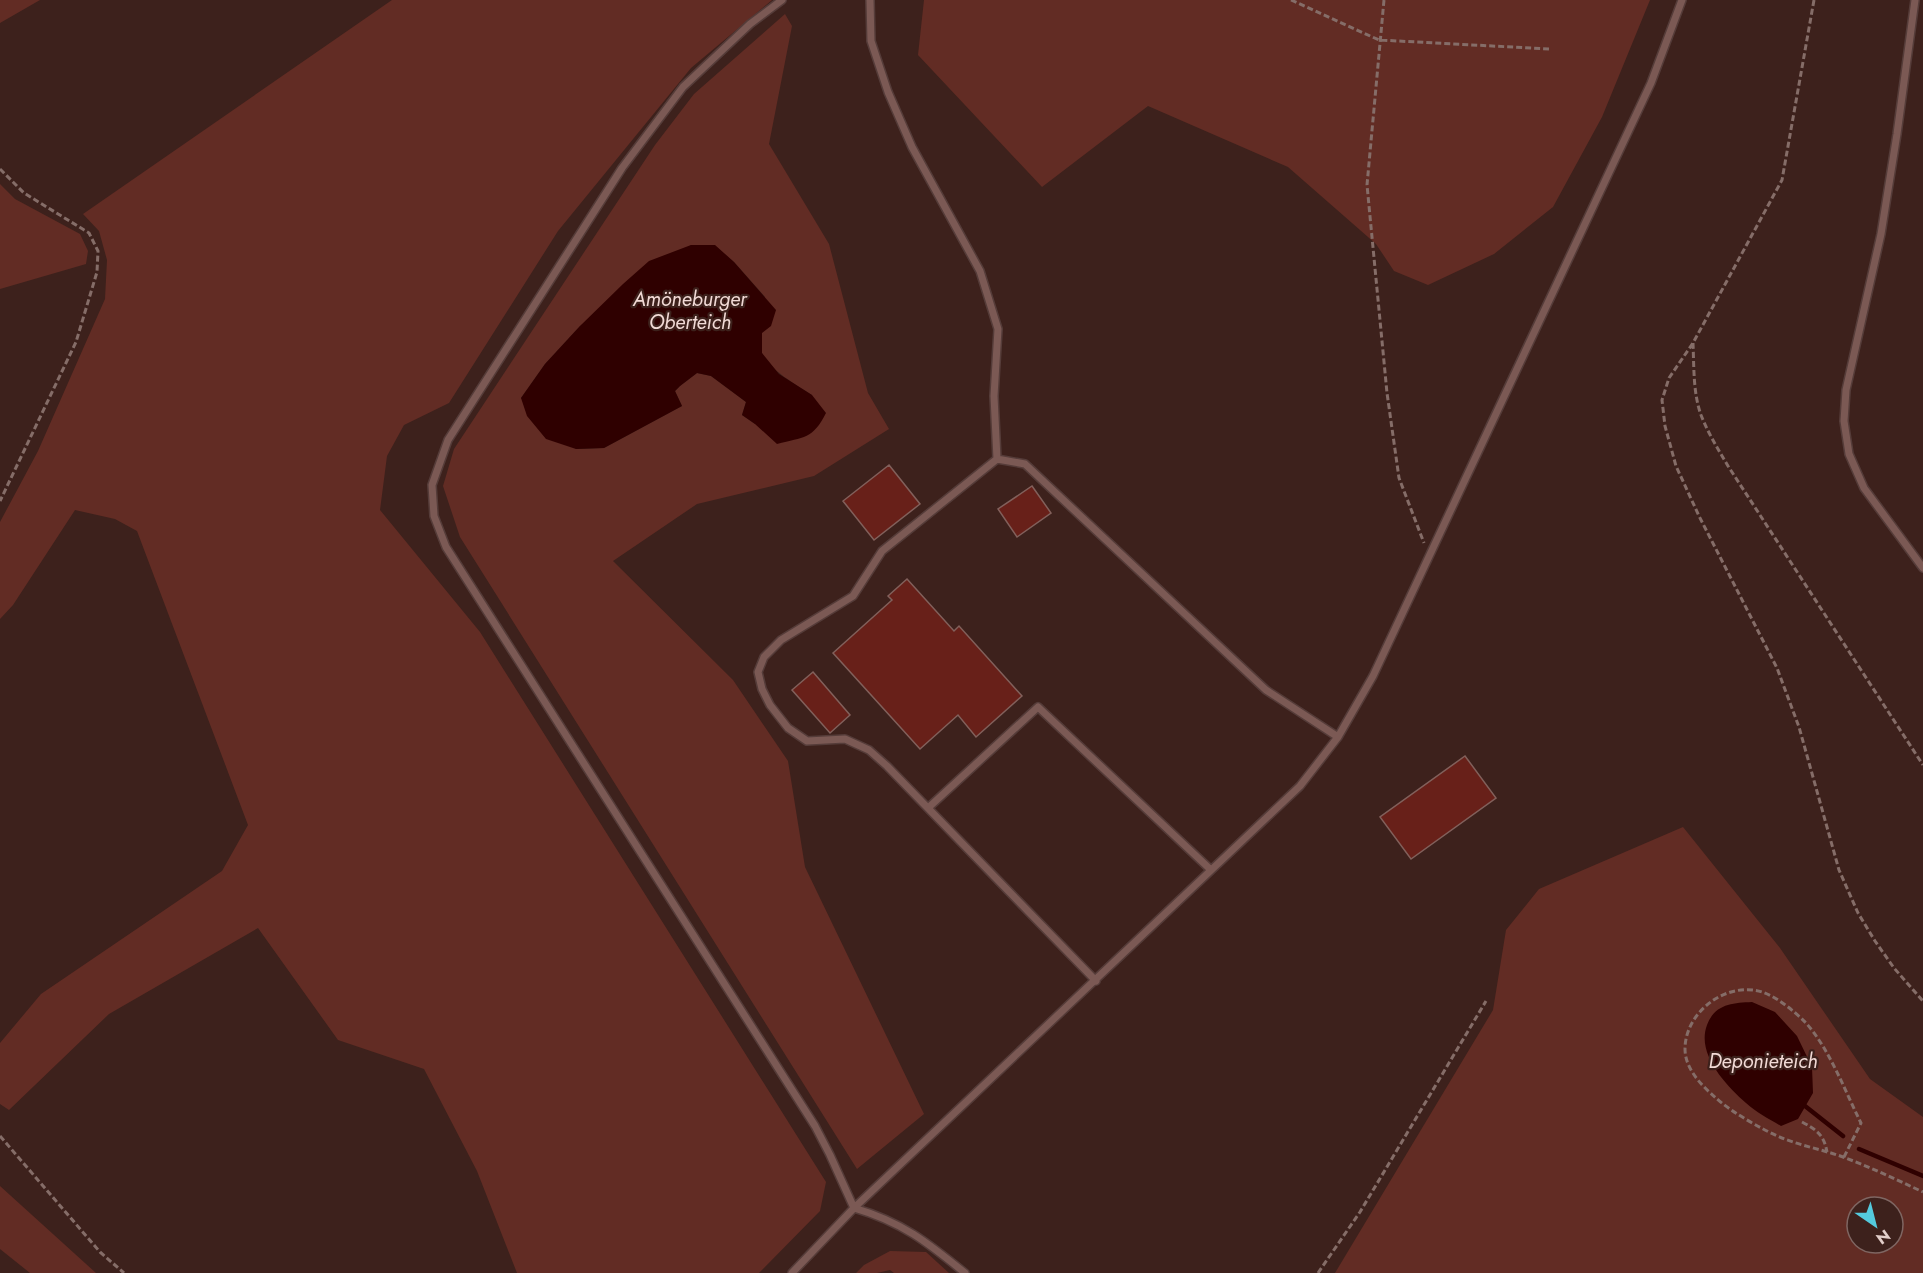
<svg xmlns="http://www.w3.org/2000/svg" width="1923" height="1273" viewBox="0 0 1923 1273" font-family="Jost,sans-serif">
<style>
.green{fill:#622c24;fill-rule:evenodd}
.water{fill:#2f0000}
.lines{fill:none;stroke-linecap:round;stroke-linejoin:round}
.stream{stroke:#2f0000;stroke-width:4.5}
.building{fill:#682019;stroke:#82605b;stroke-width:1.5}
.lane-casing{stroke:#553c39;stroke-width:10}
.path{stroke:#856d68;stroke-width:3;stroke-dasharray:6 3;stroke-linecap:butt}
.lane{stroke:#7b5954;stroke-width:7}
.labels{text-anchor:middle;stroke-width:4.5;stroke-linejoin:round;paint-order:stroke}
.water-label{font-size:20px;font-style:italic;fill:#f2dad6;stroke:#3d211c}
</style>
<rect width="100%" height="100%" fill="#3d211c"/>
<path class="green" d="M0,0H40L0,23Z
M392,0H772L691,68L558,231L449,403L404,425L387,456L380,510L480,632L826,1182L820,1211L759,1273H517L477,1171L424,1069L338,1040L258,928L109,1014L9,1110L0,1104V1043L41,994L222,871L248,825L137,531L115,519L75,510L13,605L0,619V522L38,451L105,299L107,260L99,231L83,214Z
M924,0H1650L1602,117L1553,207L1494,254L1428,285L1394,271L1376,244L1288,167L1148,106L1042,187L918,55Z
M785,14L792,26L769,144L829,244L868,393L889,429L814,476L697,504L613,561L733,680L788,761L805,867L924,1114L857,1169L460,537L443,486L454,449L655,145L694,94ZM691,245H714L734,262L765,297C764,309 758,343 762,353C768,369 798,386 812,395L755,424L742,415L746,402L711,376L697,373L680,386L675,391L682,406L604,448L576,449L521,398L545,364L580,326Z
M0,184L15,199L80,234L88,251L86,264L0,289Z
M1683,827L1780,948L1870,1079L1923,1117V1273H1335L1493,1010L1506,930L1539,889ZM1857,1207H1893V1243H1857Z
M0,1186L96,1273H30L0,1249Z
M890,1251L926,1252L949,1273H894L890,1270L877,1273H856L864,1265Z"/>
<path class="water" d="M691,245H715L734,262L776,310L771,326L762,333V353L779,374L812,395L826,413C813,439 804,437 777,444L755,424L742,415L746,402L711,376L697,373L680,386L675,391L682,406L604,448L576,449L546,439L527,416L521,398L545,364L580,326L623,284L649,261Z
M1752,1002L1775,1012L1797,1036L1812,1067L1813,1093L1798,1119L1781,1126C1769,1119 1756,1112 1746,1103C1726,1085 1696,1054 1707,1025C1715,1004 1732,1003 1752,1002Z"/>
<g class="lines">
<path class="stream" d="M1805,1106L1843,1136
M1859,1149L1923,1176"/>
</g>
<path class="building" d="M889,465L920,504L874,540L843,501Z
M1032,486L1051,513L1017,537L998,509Z
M907,579L954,631L959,626L1022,696L976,737L958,715L920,749L833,653L892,600L888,596Z
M813,672L850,715L830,733L792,690Z
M1465,756L1496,798L1411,859L1380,817Z"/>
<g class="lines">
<defs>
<path id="lane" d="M782,0L750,24L683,87L622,168L448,440L432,485L434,516L446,547L815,1126L830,1155L854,1208C902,1222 927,1242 965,1273
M870,0L871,41L888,92L912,147L980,271L998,329L994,396L997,459
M1915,0L1897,134L1881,234L1846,390L1844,421L1849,454L1864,488L1923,568
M928,808L1038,707L1211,870
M1096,981L887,766L869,750L845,739L807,741L788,728L770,705L762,689L758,672L764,657L781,640L853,596L882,551L997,459L1025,464L1266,690L1338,737
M792,1273L854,1208L1300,786L1338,737L1373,676L1651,83L1682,0"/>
</defs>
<use href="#lane" class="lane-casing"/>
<path class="path" d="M1291,0L1379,40L1549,49
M1384,0L1367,185L1387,393L1399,478L1424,543
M1814,0L1782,180L1693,343L1669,378L1662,400L1665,426L1676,466L1699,516L1777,668L1799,727L1839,870L1858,913L1875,941L1894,968L1923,1001
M0,169L24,193L89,233L98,251L97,272L76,342L0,501
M1693,343C1694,366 1693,393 1701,415C1708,433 1718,449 1728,466L1923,765
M1802,1122C1817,1130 1824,1135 1827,1152
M0,1136L100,1252L124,1273
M1844,1157L1861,1123C1845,1091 1830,1050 1806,1023C1793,1010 1772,992 1753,990C1720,986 1685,1015 1685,1049C1685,1069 1702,1086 1716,1098C1731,1112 1763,1130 1782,1138C1802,1146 1824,1150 1843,1157C1870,1167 1897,1180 1923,1192
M1318,1273L1360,1212L1486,1001"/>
<use href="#lane" class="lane"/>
</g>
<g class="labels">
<g class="water-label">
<text x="690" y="306">Amöneburger<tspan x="690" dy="23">Oberteich</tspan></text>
<text x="1763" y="1068">Deponieteich</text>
</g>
</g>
<g transform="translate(1875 1225) rotate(145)"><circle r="28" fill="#3d211c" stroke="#7f6662" stroke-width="1.5"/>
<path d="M0-4.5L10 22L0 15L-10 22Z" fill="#54cadd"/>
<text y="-9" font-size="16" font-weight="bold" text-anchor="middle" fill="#e2ceca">N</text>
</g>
</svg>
